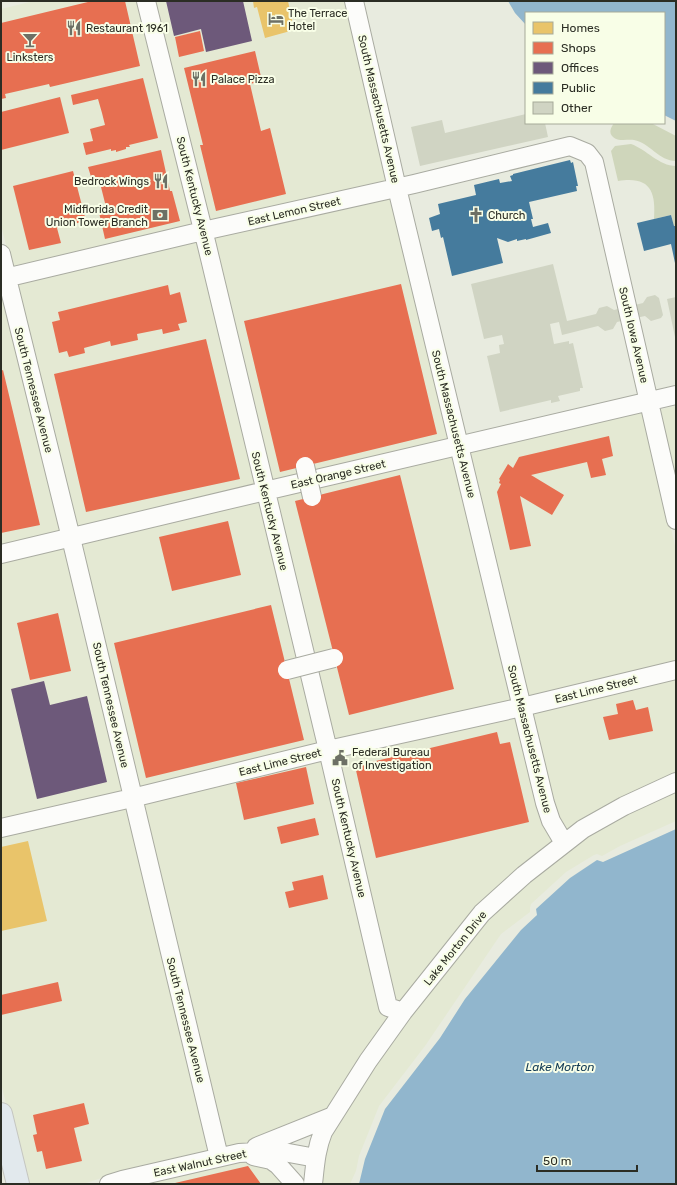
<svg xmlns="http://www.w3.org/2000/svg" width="677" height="1185" viewBox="0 0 677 1185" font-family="Rubik,sans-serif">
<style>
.built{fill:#e4e9d3}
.green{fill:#cfd6bb}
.water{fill:#91b6cd}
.homes{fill:#e9c46a}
.shops{fill:#e76f51}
.offices{fill:#6d597a}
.public{fill:#457b9d}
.building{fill:#d0d4c3}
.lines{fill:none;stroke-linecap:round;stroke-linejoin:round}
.minor-casing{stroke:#a9aba1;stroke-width:20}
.major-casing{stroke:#c5c6c0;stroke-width:24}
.minor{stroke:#fcfcfa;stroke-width:18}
.major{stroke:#e2e9ed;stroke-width:22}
.minor-bridge-casing{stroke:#a9aba1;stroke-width:20;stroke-linecap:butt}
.minor-bridge{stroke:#fcfcfa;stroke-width:18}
.labels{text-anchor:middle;stroke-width:4;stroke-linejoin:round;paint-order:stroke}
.poi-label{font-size:11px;fill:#2b2d24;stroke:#f8fee7;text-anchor:start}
.street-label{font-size:11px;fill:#2b2d24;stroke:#f8fee7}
.water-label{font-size:12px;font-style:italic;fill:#113a54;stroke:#f8fee7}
</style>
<rect width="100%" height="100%" fill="#e8ebdf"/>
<path class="built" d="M34,1H139L195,225L12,269L1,225V9Z
M153,1H346L389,182L208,222Z
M392,197L451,440L270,482L212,237Z
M198,240L257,485L76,529L15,284Z
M1,287L62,532L1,546Z
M676,406V490L658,410Z
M644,412L676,550V662L527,698L469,452L613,418Z
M455,455L514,701L333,741L274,497Z
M260,500L320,744L137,789L79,544Z
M66,547L124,792L1,820V562Z
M676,678V774L566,832L557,818L531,713Z
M518,716L554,841L400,1003L394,1001L337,756Z
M323,759L391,1016L329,1110L272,1133L240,1145L235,1144L234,1146L224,1148L141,804Z
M676,791V821L620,846L602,856L597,854L594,855L566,872L531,904L530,908V912L501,934L425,1046L379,1106L359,1156L356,1171L350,1184H321L325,1146L338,1123L342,1121L341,1118L405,1021L408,1022L409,1016L487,919L528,881L587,836L628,813Z
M127,807L211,1151L120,1172L83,1184H25L1,1083V836Z
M241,1161L269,1167L285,1184H138Z"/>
<path class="green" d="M614,123H651L676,136V161C659,161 650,143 634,140C628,139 618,142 613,137C608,132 611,128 614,123Z
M631,144C646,149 659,166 676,166V226H674L671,215L654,219C656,191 650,176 618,181L611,151L615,146Z"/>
<path class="water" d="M508,1H676V121L664,115V13H526V25L515,13Z
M676,829V1184H359L365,1159L385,1109L440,1038L465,999L521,930L537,915L536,909L570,878L597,860L603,862Z"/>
<path class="homes" d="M253,1H288L294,30L265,38L257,7L254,8Z
M28,841L47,921L1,931V847Z"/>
<path class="shops" d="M92,1H125L140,66L50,87L49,84L5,94L6,98L1,99V23Z
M200,31L204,51L179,57L175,37Z
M255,51L262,81L250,84L261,131L270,128L286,194L216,211L200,145H203L184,68Z
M143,78L158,138L129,145L130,147H126V149L116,152V150L111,151V149L86,155L83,143L93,141L90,129L105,125L102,113L98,99L73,105L71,95Z
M60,97L69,133L1,150V112Z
M161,150L170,191H172L180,221L105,239L98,208L106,207L99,179L92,180L88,167Z
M73,171L86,221L57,228L61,243L29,250L13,186Z
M401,284L437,434L280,472L244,321Z
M168,285L170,295L180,292L187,322L178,324L180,330L163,334L162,329L137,334L138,340L111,346L110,341L84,348L85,353L69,357L67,351L59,353L52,322L60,320L58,312Z
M206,339L240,479L86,512L54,374Z
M3,370L40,525L1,533V371Z
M609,436L613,456L602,459L606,475L591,478L587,462L531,475L564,495L552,515L520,496L531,546L510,550L497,492L501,484L499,483L500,480L499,479L508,464L513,468L519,457Z
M400,475L454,689L349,715L295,501Z
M228,521L241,575L172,591L159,537Z
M271,605L304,740L146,778L114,643Z
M58,613L71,671L30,680L17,623Z
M633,700L636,710L648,707L653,731L609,740L603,717L618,714L616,704Z
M497,732L500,744L510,742L529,822L376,858L355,766Z
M306,767L314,804L244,820L236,783Z
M315,818L319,835L281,844L277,827Z
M323,875L328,899L289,908L285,892L294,890L292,882Z
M58,982L62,1001L1,1015V995Z
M84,1103L89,1124L74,1128L82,1161L46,1169L42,1151L37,1152L33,1135L37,1134L33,1115Z
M248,1166L261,1184H175V1183Z"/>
<path class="offices" d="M166,1H243L252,41L206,52L201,29L174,36Z
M44,681L50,705L87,696L107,782L37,799L11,689Z"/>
<path class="public" d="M570,160L571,163L573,162L578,186H576L577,191L529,202L533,219H531L533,227L548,223L551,233L526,240V239L517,241V239L508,242L497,238L503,263L452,276L443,237L441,238L439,229L432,231L429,218L440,214L438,204L476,195L474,185L499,179L500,183L512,181L510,176L513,175V174Z
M671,215L674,226H676L675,263L671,244L644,251L637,223Z"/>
<path class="building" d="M526,114V123H545L548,137L420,166L411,127L442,120L445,133Z
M553,264L567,321L596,314L599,308L607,306L614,310L643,303L647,297L655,295L659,298L663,315L661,318L651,321L645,316L617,322L613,329L605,331L598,326L562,335L559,322L550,324L554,344L569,341V344L573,343L583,388H580V391L558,396L560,401L551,403V400L500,412L487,356L500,353L499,345L504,344L502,335L484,339L471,284Z
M676,297V337H675L667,299Z"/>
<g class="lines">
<defs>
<path id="minor" d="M146,1L207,246L328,750L388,1007L403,1012
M354,1L397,188L545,803L551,821L564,843
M1,254L71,538L219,1157
M1,279L203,231L414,184L570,146L587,153L594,162L676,520
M1,554L265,491L676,395
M1,828L132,798L328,750L522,707L676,670
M256,1147L333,1116
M253,1156L271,1160L278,1165L295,1184
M109,1184L122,1180L239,1153L278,1151L316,1158
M313,1184C315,1166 316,1149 323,1132L368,1061L403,1012L482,913L524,875L583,829L624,806L676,782"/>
<path id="major" d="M1,1114L18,1184"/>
</defs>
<use href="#minor" class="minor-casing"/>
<use href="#major" class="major-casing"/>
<use href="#minor" class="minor"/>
<use href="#major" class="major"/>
<defs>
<path id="minor-bridge" d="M305,466L312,497
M287,670L334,658"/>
</defs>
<use href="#minor-bridge" class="minor-bridge-casing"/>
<use href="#minor-bridge" class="minor-bridge"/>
</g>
<defs>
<symbol id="hotel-bare" viewBox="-9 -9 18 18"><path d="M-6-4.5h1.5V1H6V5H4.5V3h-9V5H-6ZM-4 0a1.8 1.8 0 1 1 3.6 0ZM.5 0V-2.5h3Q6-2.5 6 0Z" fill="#6d7065" stroke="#f8fee7" stroke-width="2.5" paint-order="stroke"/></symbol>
<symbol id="restaurant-bare" viewBox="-9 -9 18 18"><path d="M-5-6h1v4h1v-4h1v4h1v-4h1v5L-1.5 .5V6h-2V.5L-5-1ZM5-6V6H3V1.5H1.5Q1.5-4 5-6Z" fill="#6d7065" stroke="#f8fee7" stroke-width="2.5" paint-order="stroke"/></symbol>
<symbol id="bar-bare" viewBox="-9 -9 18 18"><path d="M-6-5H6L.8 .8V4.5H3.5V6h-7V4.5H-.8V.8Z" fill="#6d7065" stroke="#f8fee7" stroke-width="2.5" paint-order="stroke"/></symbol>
<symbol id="bank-bare" viewBox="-9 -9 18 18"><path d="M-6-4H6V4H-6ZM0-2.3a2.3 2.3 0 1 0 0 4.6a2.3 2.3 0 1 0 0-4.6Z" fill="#6d7065" stroke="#f8fee7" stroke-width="2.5" paint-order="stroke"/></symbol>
<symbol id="church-bare" viewBox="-9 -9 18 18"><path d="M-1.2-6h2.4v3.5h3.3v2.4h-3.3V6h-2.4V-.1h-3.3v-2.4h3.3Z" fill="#6d7065" stroke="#f8fee7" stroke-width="2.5" paint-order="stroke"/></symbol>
<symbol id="civic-bare" viewBox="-9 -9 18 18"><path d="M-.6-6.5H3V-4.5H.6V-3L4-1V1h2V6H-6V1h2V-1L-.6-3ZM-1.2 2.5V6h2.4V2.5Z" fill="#6d7065" stroke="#f8fee7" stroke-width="2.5" paint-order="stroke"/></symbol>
</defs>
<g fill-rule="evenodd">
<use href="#hotel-bare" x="265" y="8" width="22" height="22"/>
<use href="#restaurant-bare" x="63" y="17" width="22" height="22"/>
<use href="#bar-bare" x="19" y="29" width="22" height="22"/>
<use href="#restaurant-bare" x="188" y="68" width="22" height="22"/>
<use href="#restaurant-bare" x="150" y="170" width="22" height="22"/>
<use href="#bank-bare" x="149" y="204" width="22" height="22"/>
<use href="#church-bare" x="465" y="204" width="22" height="22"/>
<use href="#civic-bare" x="329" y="747" width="22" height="22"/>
</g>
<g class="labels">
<g class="poi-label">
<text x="288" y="17">The Terrace<tspan x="288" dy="13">Hotel</tspan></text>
<text x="86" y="32">Restaurant 1961</text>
<text x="30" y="61" text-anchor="middle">Linksters</text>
<text x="211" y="83">Palace Pizza</text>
<text x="149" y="185" text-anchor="end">Bedrock Wings</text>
<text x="148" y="213" text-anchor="end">Midflorida Credit<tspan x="148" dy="13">Union Tower Branch</tspan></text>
<text x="488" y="219">Church</text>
<text x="352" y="756">Federal Bureau<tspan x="352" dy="13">of Investigation</tspan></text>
</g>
<g class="street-label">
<text transform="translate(379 109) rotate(77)" y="4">South Massachusetts Avenue</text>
<text transform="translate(195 196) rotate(76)" y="4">South Kentucky Avenue</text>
<text transform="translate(294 211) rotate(-13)" y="4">East Lemon Street</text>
<text transform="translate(634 335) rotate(77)" y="4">South Iowa Avenue</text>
<text transform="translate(34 390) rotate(76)" y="4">South Tennessee Avenue</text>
<text transform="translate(454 424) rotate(76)" y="4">South Massachusetts Avenue</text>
<text transform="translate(338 474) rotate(-13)" y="4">East Orange Street</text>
<text transform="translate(270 511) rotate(76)" y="4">South Kentucky Avenue</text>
<text transform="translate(596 689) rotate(-14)" y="4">East Lime Street</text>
<text transform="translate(111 705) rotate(77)" y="4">South Tennessee Avenue</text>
<text transform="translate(530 739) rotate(76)" y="4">South Massachusetts Avenue</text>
<text transform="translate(280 762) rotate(-14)" y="4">East Lime Street</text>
<text transform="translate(349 838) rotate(77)" y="4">South Kentucky Avenue</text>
<text transform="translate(455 948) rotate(-51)" y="4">Lake Morton Drive</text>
<text transform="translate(186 1020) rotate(76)" y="4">South Tennessee Avenue</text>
<text transform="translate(200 1163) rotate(-12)" y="4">East Walnut Street</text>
</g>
<g class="water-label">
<text x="560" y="1071">Lake Morton</text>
</g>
</g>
<rect width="677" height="1185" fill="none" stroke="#2b2d24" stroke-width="4"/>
<rect x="525" y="12" width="140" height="112" fill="#f8fee7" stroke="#a6aa99"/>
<rect x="533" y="22" width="20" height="12" fill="#e9c46a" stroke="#a6aa99"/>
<text x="561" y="32" font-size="12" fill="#2b2d24">Homes</text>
<rect x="533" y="42" width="20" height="12" fill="#e76f51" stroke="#a6aa99"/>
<text x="561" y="52" font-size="12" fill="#2b2d24">Shops</text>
<rect x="533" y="62" width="20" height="12" fill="#6d597a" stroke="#a6aa99"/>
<text x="561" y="72" font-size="12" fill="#2b2d24">Offices</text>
<rect x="533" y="82" width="20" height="12" fill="#457b9d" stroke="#a6aa99"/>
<text x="561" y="92" font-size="12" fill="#2b2d24">Public</text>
<rect x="533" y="102" width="20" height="12" fill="#d0d4c3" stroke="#a6aa99"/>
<text x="561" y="112" font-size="12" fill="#2b2d24">Other</text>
<path d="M537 1165v6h100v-6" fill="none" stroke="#2b2d24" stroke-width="2"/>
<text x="543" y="1165" font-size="12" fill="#2b2d24" stroke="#f8fee7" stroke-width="3" paint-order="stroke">50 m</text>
</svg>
